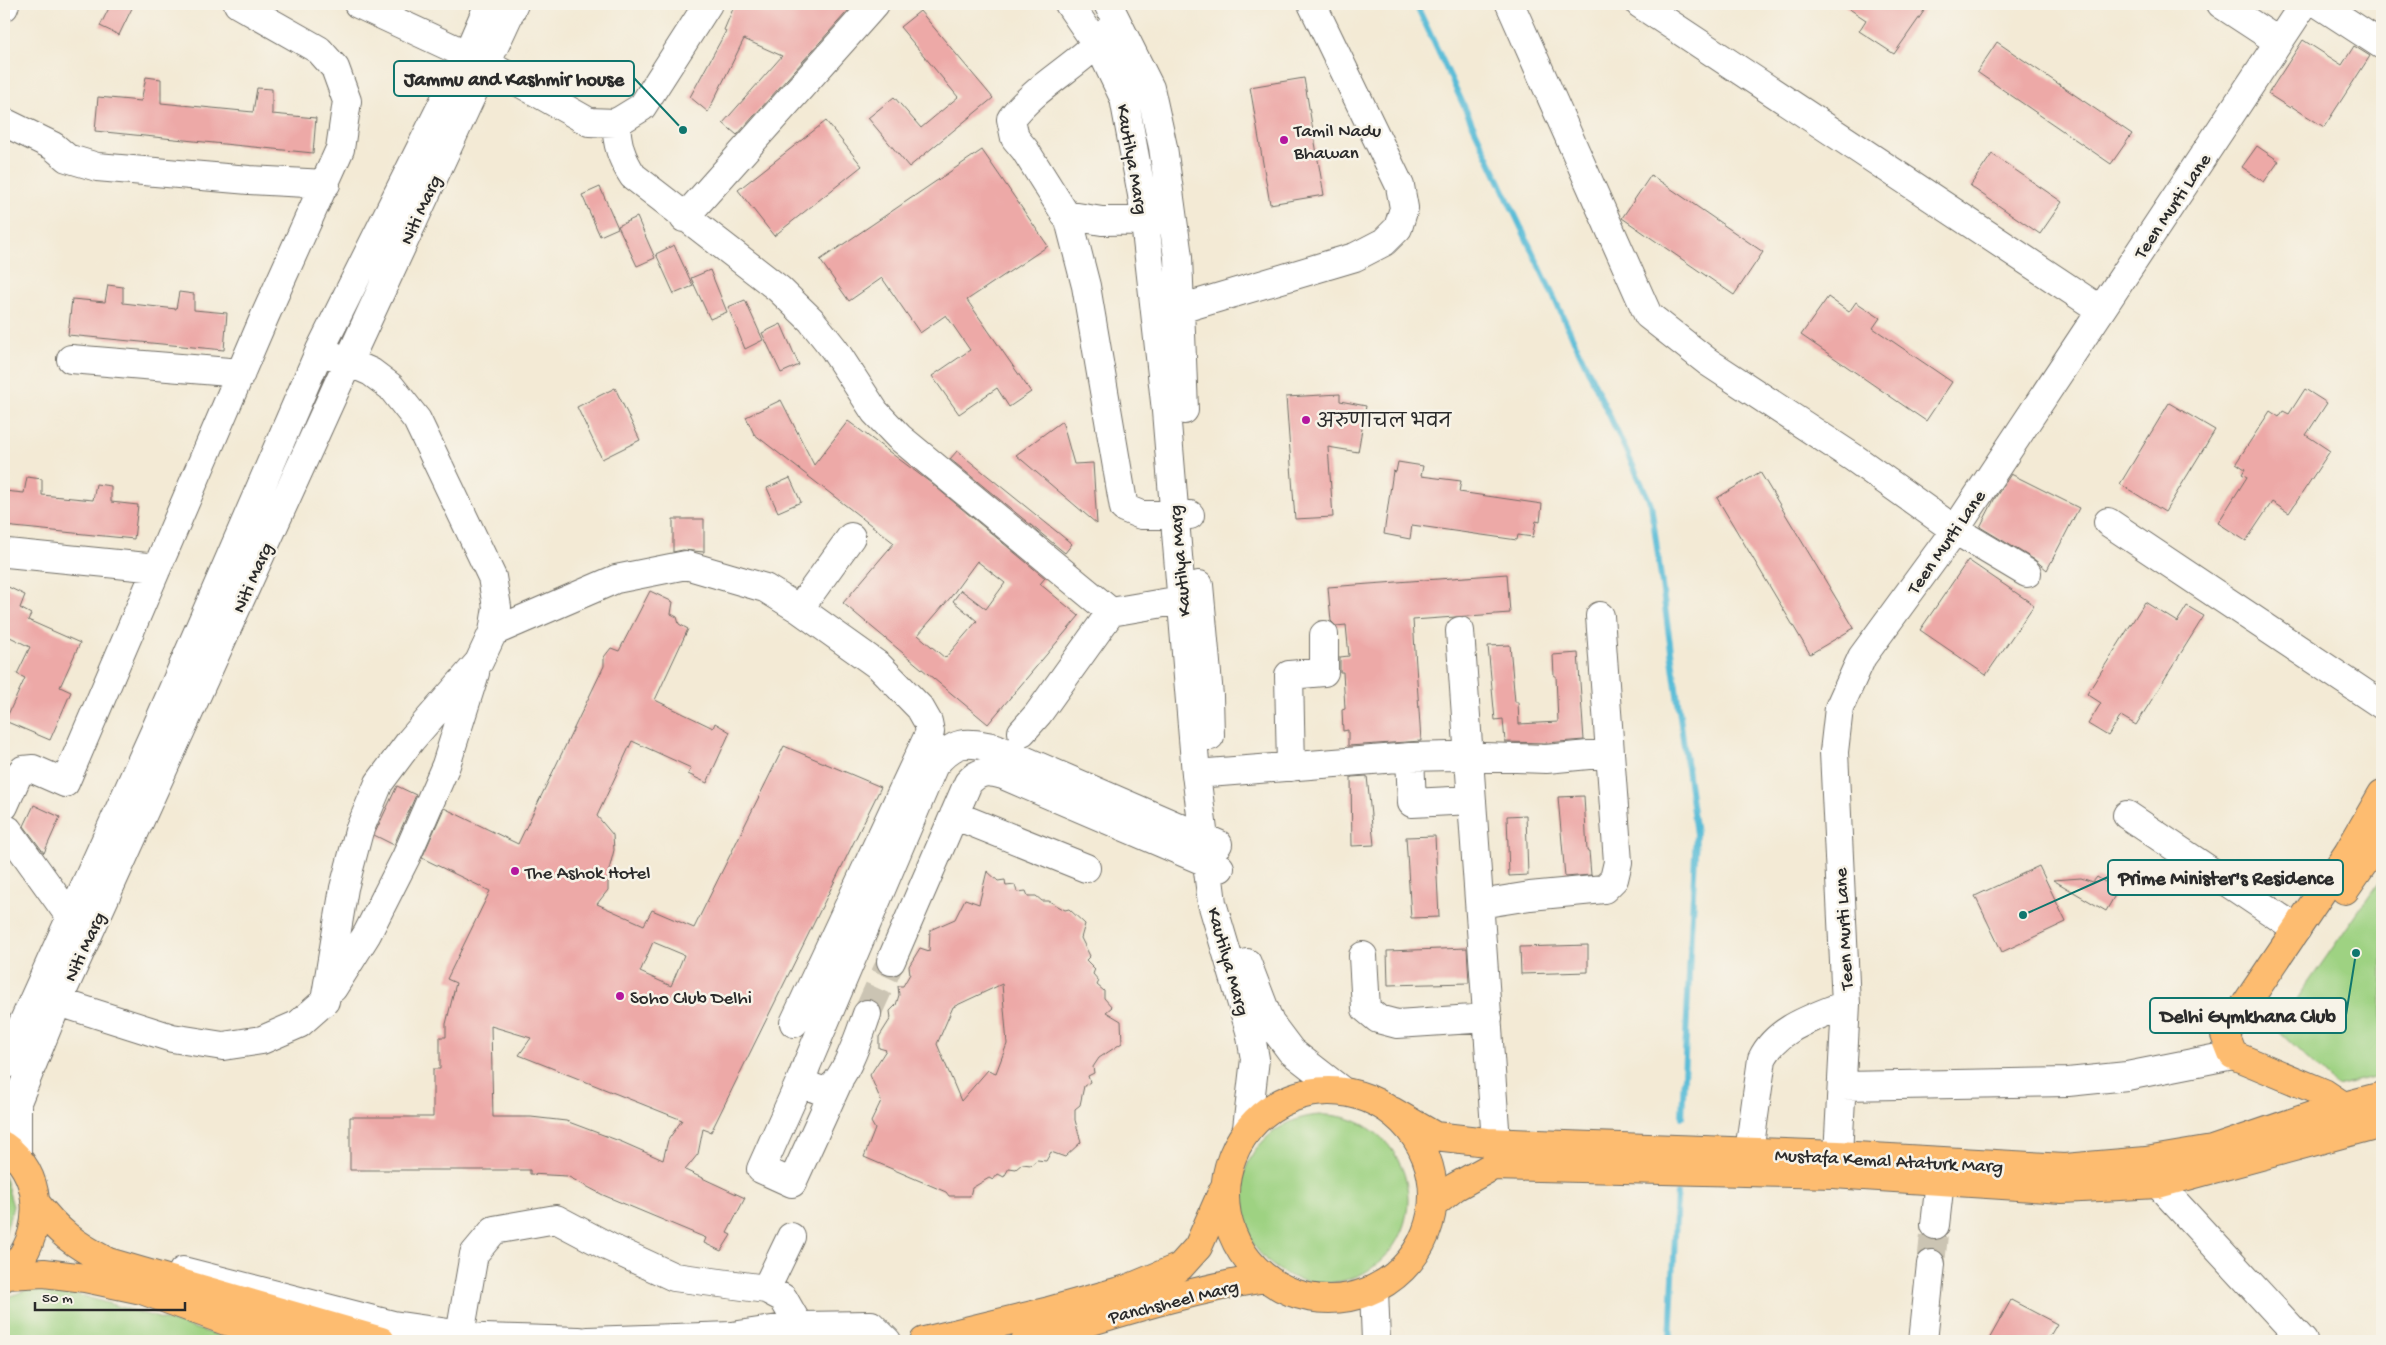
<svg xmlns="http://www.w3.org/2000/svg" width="2386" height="1345" viewBox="0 0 2386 1345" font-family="'Gochi Hand','Playpen Sans Deva',sans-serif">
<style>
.green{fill:#9ed282;stroke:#647e56}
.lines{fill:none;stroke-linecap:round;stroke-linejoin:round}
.stream{stroke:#59bcd7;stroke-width:6}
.building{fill:#eda9a7;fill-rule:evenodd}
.minor-tunnel{stroke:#cbc4b3;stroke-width:28;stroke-dasharray:28 14;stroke-linecap:butt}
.minor-casing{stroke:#716e66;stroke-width:30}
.major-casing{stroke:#716e66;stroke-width:30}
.minor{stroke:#fff;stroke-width:28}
.major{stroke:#fdbc70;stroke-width:28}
.poi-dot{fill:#b5179e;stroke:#f7f3e8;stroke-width:2}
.labels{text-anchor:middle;stroke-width:5;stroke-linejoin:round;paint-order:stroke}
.poi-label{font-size:19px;fill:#2b2b2b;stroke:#f7f3e8;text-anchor:start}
.street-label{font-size:19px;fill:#2b2b2b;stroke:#f7f3e8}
.leader{fill:none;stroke:#0f766e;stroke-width:2}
.callout-dot{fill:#0f766e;stroke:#f7f3e8;stroke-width:2}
.callout{fill:#f7f3e8;stroke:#0f766e;stroke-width:2}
.callout-label{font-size:20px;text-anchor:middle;font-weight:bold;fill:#2b2b2b}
</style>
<rect width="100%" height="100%" fill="#f7f3e8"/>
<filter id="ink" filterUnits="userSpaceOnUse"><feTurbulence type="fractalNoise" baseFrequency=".02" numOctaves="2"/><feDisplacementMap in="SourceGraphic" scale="10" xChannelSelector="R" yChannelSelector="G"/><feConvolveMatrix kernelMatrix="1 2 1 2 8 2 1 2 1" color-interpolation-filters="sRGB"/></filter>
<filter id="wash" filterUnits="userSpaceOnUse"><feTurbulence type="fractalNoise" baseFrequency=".0096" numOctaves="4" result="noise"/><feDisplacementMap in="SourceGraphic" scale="20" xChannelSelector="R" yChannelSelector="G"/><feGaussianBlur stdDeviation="1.12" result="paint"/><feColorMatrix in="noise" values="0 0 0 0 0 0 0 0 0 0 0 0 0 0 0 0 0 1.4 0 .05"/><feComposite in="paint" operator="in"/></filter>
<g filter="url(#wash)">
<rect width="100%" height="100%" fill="#f3ead5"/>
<path class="green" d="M2382,877V1075L2336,1086L2276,1029Z
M1240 1199a84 84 0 1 1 168 0a84 84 0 1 1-168 0Z
M4,1175L13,1206L4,1237Z
M41,1284L238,1341H4V1299Z"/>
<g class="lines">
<path class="stream" d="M1416,4L1651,504L1696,834L1682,1117
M1670,1341L1677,1194"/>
</g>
<g id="blocks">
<path class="building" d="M111,4H134L119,35L100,26Z
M735,4H854L737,135L723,123L782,56L744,39L708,112L690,97L726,31L724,30Z
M1842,4H1914L1924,11L1894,54L1859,31L1866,20Z
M920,11L993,98L909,167L868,118L894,97L921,128L958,97L900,27Z
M2303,40L2342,65L2354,46L2370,56L2324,127L2291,106L2290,108L2268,94Z
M1997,42L2132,134L2111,164L1977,72Z
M146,77L161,79V103L253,112L257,88L272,89V114L316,118L313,153L95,131L98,97L141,101Z
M1304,78L1324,195L1270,204L1250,87Z
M826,121L862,166L774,236L738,190Z
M2257,146L2279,161L2264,182L2242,167Z
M982,150L1048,246L967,300L1031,392L1009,407L997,388L959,414L932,376L970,350L946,315L920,333L882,278L849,301L820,260Z
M1992,154L2062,202L2040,234L1970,186Z
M1651,175L1763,252L1734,295L1622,218Z
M600,187L618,228L600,236L582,195Z
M637,217L655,258L637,266L618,226Z
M674,245L693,286L674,294L656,254Z
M710,270L727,312L710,319L691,278Z
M108,285L123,287V303L176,309L179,292L194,294V310L227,313L224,350L68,335L72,299L105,302Z
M1828,297L1849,312L1856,302L1880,318L1873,328L1952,382L1926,421L1801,335Z
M745,300L763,340L745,349L728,307Z
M781,324L799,365L781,373L762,333Z
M615,388L640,440L602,459L577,407Z
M2305,389L2327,403L2306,435L2330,451L2289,513L2272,502L2246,541L2218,523L2247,477L2242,474L2245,469L2236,463L2270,411L2279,417L2283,411L2289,414Z
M1340,394V401L1366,406L1358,452L1328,447L1333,517L1295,519L1286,397Z
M781,400L814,465L848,421L931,483L1045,578L1040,584L1079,616L988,724L843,603L894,543L754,434L746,417ZM977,561L1005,583L986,609L961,590L953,601L977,621L945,658L918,635L950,598Z
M2169,403L2215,430L2165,512L2120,484Z
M1062,421L1074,464L1093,463L1097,524L1016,455Z
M957,451L1072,544L1065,553L950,459Z
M1398,462L1423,466L1421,476L1461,481L1459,492L1542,504L1540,522L1536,521L1533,537L1518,535L1517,540L1412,525L1410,539L1384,534L1393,471L1396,472Z
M1760,472L1854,628L1810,654L1717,498Z
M2011,474L2079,508L2047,570L2035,560L1980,527L1995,498Z
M27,477L42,479V495L93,500L96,484L111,486V502L138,505L134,539L4,526V491L24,493Z
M790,478L801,502L778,512L767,488Z
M673,519H704V552L683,550L673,552Z
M1968,560L2034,605L1986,675L1920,630Z
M1507,574L1510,613L1413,620L1421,741L1348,746V730L1343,731L1342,710L1345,709L1343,672H1340V657L1349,656L1346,625L1336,626L1331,621L1328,587Z
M4,585L25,595L20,608L31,614L28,620L80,643L60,687L71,692L50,740L5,721L25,678L17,674L30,647L8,636L4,645Z
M650,591L673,602L671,614L677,617L679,624L688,629L655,700L713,728L715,723L730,732L707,783L688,774L691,768L632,741L597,816L613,835L614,850L608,874V890L597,904L644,925L652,910L694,928L784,746L881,787L711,1132L703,1129L698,1154L685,1170L745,1198L727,1233L731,1235L721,1251L704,1243L706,1238L603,1195L567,1176L530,1174V1170H350V1117H433V1069H440V1037H446V1024L456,983L447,979L490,891L422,858L444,808L518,844L604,666V657L611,648L619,651ZM653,942L684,955L671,986L640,972ZM491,1026L531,1038L519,1055L682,1120L668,1140L663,1160L622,1142L566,1121L531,1117H493Z
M2145,602L2177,622L2187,606L2204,616L2136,725L2121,716L2108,736L2088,724L2101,703L2087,694Z
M1510,645L1515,702H1518L1519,724L1558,722L1556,676H1554L1553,655L1578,653L1584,740L1546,743L1505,742L1503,719L1495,720L1488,646Z
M1367,776L1374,845L1352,846L1351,777Z
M397,786L416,795L394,845L374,835Z
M1584,796L1587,851H1589L1591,875L1565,877L1558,797Z
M34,805L60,817L44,853L24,826Z
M1526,815L1528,875L1509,876L1507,816Z
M1435,836L1439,917L1411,918L1406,837Z
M2039,866L2066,922L2002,952L1975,896Z
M987,871L998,881L1005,880L1006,886L1015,885L1017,892L1026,891L1028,896H1036L1042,901H1049L1065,910L1069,909L1085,924L1081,938L1090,956L1086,960L1095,969L1093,974L1099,981L1097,985L1104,991V998L1112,1007L1106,1012L1121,1021L1122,1043L1099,1058L1093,1067L1094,1073L1088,1076L1090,1082L1084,1086L1080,1105L1075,1109V1120L1081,1142L1065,1157L1051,1152L1046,1161L1037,1160L1031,1165L1022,1164L1016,1169L1009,1168L1004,1177L998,1174L993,1180L989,1178L972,1188L970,1196H949L946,1192L864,1157L875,1129L871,1122L881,1101L870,1075L886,1050L879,1048V1037L891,1018L890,1011L896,1005L899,995L898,986H903L910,974L909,966L920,948L929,951L930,930L955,919L965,899L979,904ZM1002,984L1007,1044L996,1073L988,1070L961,1101L937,1044L953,1007Z
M2097,877L2118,890L2106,911L2053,880L2081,878L2093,882Z
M1588,945V972L1521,974L1520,947Z
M1467,948L1469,983L1388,985L1387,951Z
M2011,1300L2057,1324L2047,1341H1988Z"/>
</g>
</g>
<g filter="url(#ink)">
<use href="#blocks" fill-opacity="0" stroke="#716e66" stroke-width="1"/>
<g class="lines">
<path class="minor-tunnel" d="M867,1014L891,961
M1931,1264L1935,1225"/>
<defs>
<path id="minor" d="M358,4L487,64L589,122L616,123L642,107L708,4
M1069,4L1102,52L1124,98L1142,195L1166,411L1196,774L1212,903L1250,1031L1255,1059L1247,1128
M1108,4L1150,88L1163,147L1178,257L1184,410
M1510,4L1648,315L1708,362L1854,458L1955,530L2027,573
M1640,4L2101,310
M2221,4L2279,42
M2319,4L2382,45
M4,7L5,4
M1109,30C1081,65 1037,84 1011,119L1015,138L1025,150L1069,220L1086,286L1124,508L1141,515H1190
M4,122L53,146L67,158L97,167L249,180L326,184
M616,123C617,144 621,158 633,176L779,289L811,320L834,349L875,412L899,437L1111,612L1181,600
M1065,215L1102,221L1164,220
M684,218L875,4
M1180,309L1355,257L1384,242L1398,228L1404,208L1400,186L1312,4
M71,359L241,373
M2108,522L2382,705
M7,553L157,568
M1199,585L1209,696L1210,736
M799,609L851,537
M1460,631L1496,1142
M493,632L616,579L686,565L765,588L799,609L879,666L920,708L928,722L930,732L794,1023
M1022,732L1038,714L1111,612
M1410,757L1412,803L1472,800
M1291,767L1289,675L1324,672V635
M1196,774L1410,757L1451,756L1546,759L1610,753
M4,806L17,777L23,770L33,769L65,783L264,318L340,149L347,101L335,68L319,50L238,4
M954,815L1086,868
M2127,815L2297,929
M4,828L8,830L71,918
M1480,904L1530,896L1604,889L1614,879L1618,862L1600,616
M1363,956L1366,1009L1378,1019L1397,1024L1488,1018
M891,961L968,783C979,770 988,771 1003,775L1220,868
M1247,963L1270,1023L1291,1051L1341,1090
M333,988L367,934L406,857L446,765L475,673
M40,996L172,1038L223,1046L262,1040L299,1024L325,1001L344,888L359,831L379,783L411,740L479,662L493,632L497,607L492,577L417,420L391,387L371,372L332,355
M867,1014C860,1033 846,1078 830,1088C822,1093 813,1088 805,1083L803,1075L807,1064L934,765C956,740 964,741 996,748L1218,844
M4,1065L154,733L320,350L467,55L489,4
M803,1075L761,1169L792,1183L839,1080
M1842,1086L2068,1082L2127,1076L2233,1055
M1749,1152L1762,1059C1777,1027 1816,1017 1846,1004
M1838,1155L1846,1004L1834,752L1839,708L1862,657L1955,530L2304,4
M17,1158V1102L58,1001L348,362L514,4
M2158,1184L2303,1341
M1935,1225L1940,1181
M183,1271L393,1325L483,1338L579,1341
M766,1289L791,1237
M1374,1290L1376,1341
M460,1335L474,1254L494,1230L556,1219L609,1247L674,1277L766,1289L783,1298L799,1326
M588,1341L732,1336L799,1326L871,1325L887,1341
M1923,1341L1931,1264"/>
<path id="major" d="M2345,890L2382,837
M1225 1195a104 104 0 1 1 208 0a104 104 0 1 1-208 0Z
M1392,1111L1435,1136L1487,1142L1838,1155L2064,1168L2146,1161L2212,1150L2329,1110L2382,1096
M2354,1113L2324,1093L2233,1055L2225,1035L2348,853L2382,794
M4,1146C42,1172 45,1228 17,1263C13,1268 9,1273 4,1277
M35,1202C58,1232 74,1244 108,1262L381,1341
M1435,1203L1455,1187L1493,1166L1833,1174L2062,1189L2158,1184L2382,1123
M7,1275L44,1273L85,1278L142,1290L226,1321L301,1341
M924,1341L1049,1311L1127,1289L1180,1267L1198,1247L1223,1190
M1025,1341C1104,1318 1183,1291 1265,1278"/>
</defs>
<use href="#minor" class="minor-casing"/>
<use href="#major" class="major-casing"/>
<use href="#minor" class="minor"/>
<use href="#major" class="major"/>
</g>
</g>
<g class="poi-dot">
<circle cx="1284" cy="140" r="5"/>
<circle cx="1306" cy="420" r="5"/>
<circle cx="515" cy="871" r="5"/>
<circle cx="620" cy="996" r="5"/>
</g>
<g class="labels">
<g class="poi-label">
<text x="1294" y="136">Tamil Nadu<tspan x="1294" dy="22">Bhawan</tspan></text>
<text x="1316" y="427">अरुणाचल भवन</text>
<text x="525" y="878">The Ashok Hotel</text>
<text x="630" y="1003">Soho Club Delhi</text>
</g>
<g class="street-label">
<text transform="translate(1134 159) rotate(80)" y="7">Kautilya Marg</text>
<text transform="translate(2171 205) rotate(-56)" y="7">Teen Murti Lane</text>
<text transform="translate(419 209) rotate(-65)" y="7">Niti Marg</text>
<text transform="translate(1945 541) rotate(-55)" y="7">Teen Murti Lane</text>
<text transform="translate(1178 561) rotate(-95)" y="7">Kautilya Marg</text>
<text transform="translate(251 577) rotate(-66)" y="7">Niti Marg</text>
<text transform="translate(1842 929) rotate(-93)" y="7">Teen Murti Lane</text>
<text transform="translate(83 946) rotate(-65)" y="7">Niti Marg</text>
<text transform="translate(1230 961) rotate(74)" y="7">Kautilya Marg</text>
<text transform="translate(1889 1159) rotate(3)" y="7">Mustafa Kemal Ataturk Marg</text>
<text transform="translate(1173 1300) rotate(-14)" y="7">Panchsheel Marg</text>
</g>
</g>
<path class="leader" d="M683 130L634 78M2023 915L2108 877M2356 953L2346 1015"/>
<g class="callout-dot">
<circle cx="683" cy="130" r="5"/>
<circle cx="2023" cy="915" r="5"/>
<circle cx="2356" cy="953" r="5"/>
</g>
<g class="callout">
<rect x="394" y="61" width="240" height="35" rx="5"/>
<rect x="2108" y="860" width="235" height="35" rx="5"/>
<rect x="2150" y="998" width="196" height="35" rx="5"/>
</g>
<g class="callout-label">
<text x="514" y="85">Jammu and Kashmir house</text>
<text x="2226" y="884">Prime Minister's Residence</text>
<text x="2248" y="1022">Delhi Gymkhana Club</text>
</g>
<rect width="2386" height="1345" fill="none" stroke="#f7f3e8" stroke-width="20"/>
<path d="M35 1302v8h150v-8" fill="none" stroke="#2b2b2b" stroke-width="2.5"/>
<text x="42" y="1302" font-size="15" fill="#2b2b2b" stroke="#f7f3e8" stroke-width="4" paint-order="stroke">50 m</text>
</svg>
